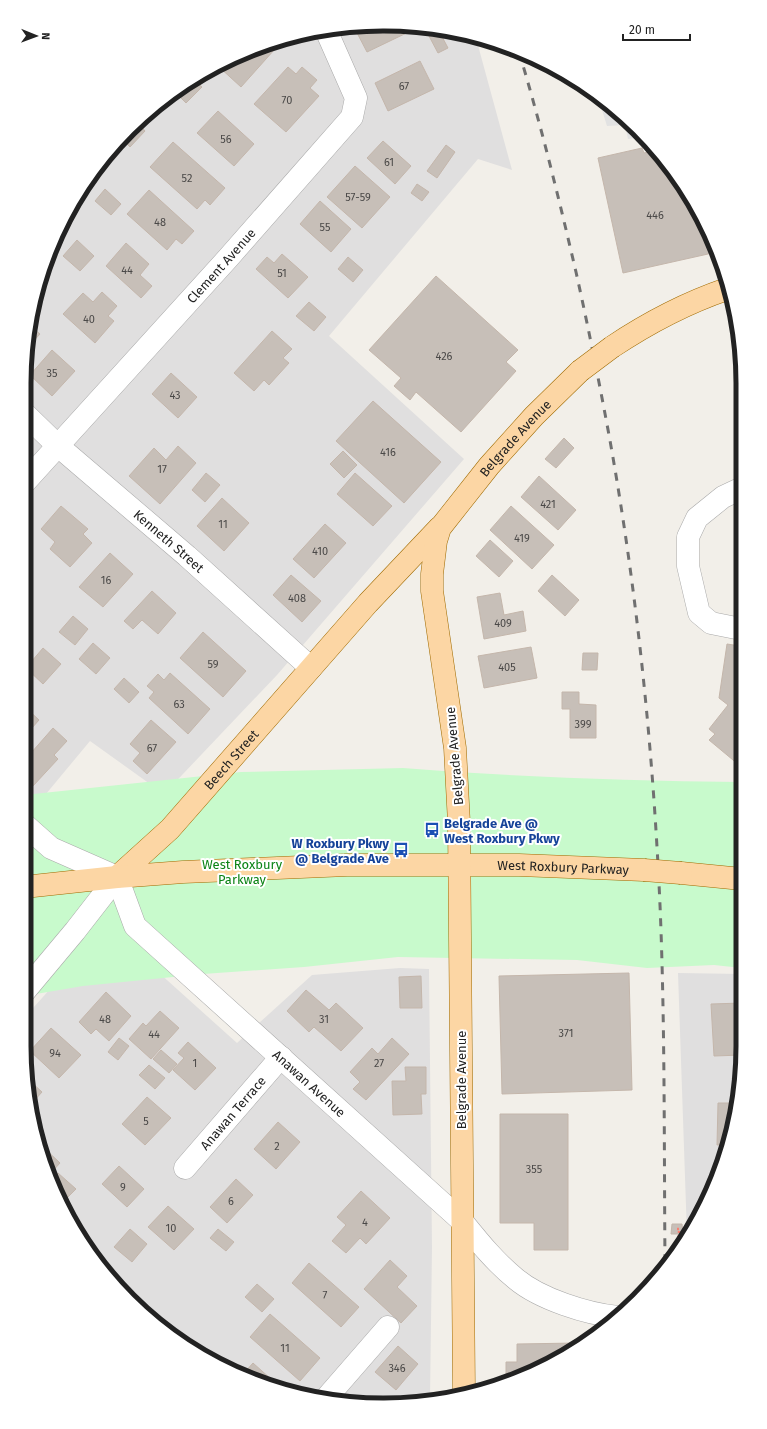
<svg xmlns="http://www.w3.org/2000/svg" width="767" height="1429" viewBox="0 0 767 1429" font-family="'Fira Sans',sans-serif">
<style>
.residential{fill:#e0dfdf}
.park{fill:#c8facc}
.parking{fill:#e2e2e2}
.building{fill:#c7bfb8;stroke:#c4b6ab}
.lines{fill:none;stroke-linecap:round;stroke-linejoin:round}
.minor-casing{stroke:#a9a9a9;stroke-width:23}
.tertiary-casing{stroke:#a9a9a9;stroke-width:23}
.primary-casing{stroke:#a06b00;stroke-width:23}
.path{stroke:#fa8072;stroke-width:2.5;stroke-dasharray:2 2;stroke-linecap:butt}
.minor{stroke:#fff;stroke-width:22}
.tertiary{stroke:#fff;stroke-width:22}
.primary{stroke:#fcd6a4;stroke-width:22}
.rail{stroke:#707070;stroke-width:3;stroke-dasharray:8 8;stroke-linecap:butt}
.primary-bridge-casing{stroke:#a06b00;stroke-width:23;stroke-linecap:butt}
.primary-bridge{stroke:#fcd6a4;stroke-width:22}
.labels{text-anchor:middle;stroke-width:4;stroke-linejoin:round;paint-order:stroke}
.number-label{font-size:11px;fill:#4b4948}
.street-label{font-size:13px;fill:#222;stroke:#fff}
.transit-label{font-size:13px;font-weight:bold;fill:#164399;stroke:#fff;text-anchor:start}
.park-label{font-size:13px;fill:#0c8416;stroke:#fff}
.rim{fill:none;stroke:#222;stroke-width:5}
</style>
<rect width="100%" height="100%" fill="#f2efe9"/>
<path class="residential" d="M360,25L430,27L476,38L512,170L478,159L329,336L464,459L277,675L164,794L90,741L31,812L24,806L25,360L36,290L72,204L113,147L164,98L224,61L290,36Z
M118,936L237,1043L312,975L400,968L429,969L432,1247L430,1399L407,1404L291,1393L184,1345L98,1265L43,1161L24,1046V1018L97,937Z
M678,973L742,974V1069L731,1139L695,1225L687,1235Z"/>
<path class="park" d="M403,768C516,777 628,781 741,782L742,968L714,965L647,968L577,960L398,957L304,967L203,974L83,986L24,996V795L241,772Z"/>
<path class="parking" d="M598,97L621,113L641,137L628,139L625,125L607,126Z"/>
<path class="building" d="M364,25L419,27L367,52L355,29Z
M439,31L448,48L438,53L429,36Z
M283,40L241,87L218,66L224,61Z
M420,61L434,89L388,111L375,83Z
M288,67L296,74L302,67L317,80L310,88L319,96L286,132L254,104Z
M194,80L202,87L186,103L175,92Z
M218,111L254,144L234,166L197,133Z
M138,123L145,131L130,147L122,139Z
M383,141L411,166L395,184L367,158Z
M173,142L225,188L210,205L205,200L197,209L150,167Z
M446,145L455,152L437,178L427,171Z
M642,148L644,153L653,151L682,184L716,246L717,252L623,273L598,158Z
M355,166L390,197L362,228L327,197Z
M417,184L429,192L422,201L411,193Z
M105,189L121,204L111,215L95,201Z
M149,190L194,231L182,244L176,239L167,250L127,214Z
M320,201L351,229L331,252L300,224Z
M77,240L94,256L80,271L63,256Z
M126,243L149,264L140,275L152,286L141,298L106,266Z
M282,254L308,277L288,298L256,269L267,257L274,263Z
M348,257L363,270L353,282L338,269Z
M436,276L518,350L506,362L516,371L461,432L416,392L410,400L394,386L401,378L369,350Z
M102,292L117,306L108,316L114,321L95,343L63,314L83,293L93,302Z
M309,302L326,317L314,331L296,316Z
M30,326L40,334L27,348Z
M272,331L292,349L283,358L289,363L269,385L264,380L254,391L234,373Z
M52,350L75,371L52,396L30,375Z
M171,373L197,397L178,418L152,394Z
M373,401L441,462L404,503L336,441Z
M564,438L574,448L556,468L545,459Z
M178,446L196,463L160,504L129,476L154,448L166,460Z
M343,451L357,465L344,478L330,464Z
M206,473L220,485L205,502L192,490Z
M355,473L392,506L373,526L337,494Z
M539,476L576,510L558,530L521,497Z
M222,498L249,523L224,551L197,526Z
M61,506L88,529L83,534L92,543L70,567L50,549L55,542L41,529Z
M511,506L554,545L532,569L490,530Z
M325,524L346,543L314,578L293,559Z
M490,540L513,561L499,577L476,556Z
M110,553L133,574L103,607L79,587Z
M291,575L321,601L302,622L273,595Z
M552,575L579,600L565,616L538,591Z
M152,591L176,613L158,634L142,620L133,629L124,621Z
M500,593L504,615L523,611L526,631L484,639L477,597Z
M73,616L88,629L75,645L59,632Z
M203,632L246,671L223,697L180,658Z
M741,640V763L739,765L709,740L715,734L709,729L728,705L719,698L727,644L740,646Z
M93,643L110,658L96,674L79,659Z
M531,647L537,678L484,688L478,656Z
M43,648L61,664L43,684L26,668Z
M583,653H598L597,670H582Z
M170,673L210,709L188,734L149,698L154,692L147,686L158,674L164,680Z
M124,678L139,692L129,703L114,689Z
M562,692H579V704L596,705V738H570V709H562Z
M24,706L39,720L24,737Z
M151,720L176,742L147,774L133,761L140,753L130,744Z
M53,728L67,741L54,755L58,759L33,786L24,778V761Z
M629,973L632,1090L502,1094L499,976Z
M421,976L422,1008H400L399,977Z
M306,990L329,1010L336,1003L363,1028L341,1051L314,1027L309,1032L287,1011Z
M106,992L131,1016L109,1041L96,1029L91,1034L79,1022Z
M742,1003V1055L714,1056L711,1004Z
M160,1011L179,1028L151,1059L129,1039L143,1023L146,1026Z
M51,1028L81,1055L59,1078L30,1051Z
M119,1038L129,1046L118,1060L108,1052Z
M392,1038L409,1054L366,1100L353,1089L360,1082L350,1072L372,1048L378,1054Z
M188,1042L216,1068L195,1090L173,1070L184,1058L178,1053Z
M161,1050L177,1064L169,1073L153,1059Z
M149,1065L165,1078L155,1089L139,1075Z
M737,1066L742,1068L740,1083L732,1079Z
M405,1067H426V1094H421L422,1114L393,1115L392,1081H406Z
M30,1081L42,1092L33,1102Z
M147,1097L171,1118L145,1145L122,1124Z
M718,1103H737L731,1139L728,1145H717Z
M500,1114H568V1250H534V1223H500Z
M278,1122L300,1142L276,1169L254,1149Z
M37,1124L44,1131L39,1136Z
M41,1145L60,1163L50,1174L43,1161Z
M119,1166L144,1189L127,1207L102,1184Z
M58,1173L76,1189L64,1201L52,1178Z
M236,1179L253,1195L227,1223L210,1207Z
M361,1191L390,1218L366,1244L360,1238L346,1253L332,1241L346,1225L337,1217Z
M168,1206L194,1229L174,1250L148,1227Z
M672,1224H682L683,1234H671Z
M130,1229L147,1244L132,1262L114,1247Z
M218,1229L234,1242L226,1251L210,1238Z
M390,1260L407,1276L397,1287L417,1306L401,1323L364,1289Z
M309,1263L359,1307L341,1327L292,1283Z
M107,1272L128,1290L127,1291Z
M257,1284L274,1299L262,1312L245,1297Z
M141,1302L162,1320L160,1322L140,1303Z
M270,1314L320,1358L300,1381L250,1337Z
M576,1343L521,1378L506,1381V1362H517V1344Z
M398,1346L418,1364L396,1390L375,1372Z
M253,1363L281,1388L245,1372Z"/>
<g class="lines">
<defs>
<g id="minor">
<path id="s1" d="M25,414L57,445L187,556L311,668"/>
<path id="s2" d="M25,482L229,257L352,117L356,98L326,30"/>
<path d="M740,489L723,497L697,518L688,537V566L699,613L711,623L741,629"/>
<path d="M24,824L51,848L117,877"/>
<path id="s3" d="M185,1168L281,1057"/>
<path d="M462,1221C479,1242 495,1262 516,1279C540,1299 587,1314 618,1317"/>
<path d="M328,1396L388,1327"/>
</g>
<g id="tertiary">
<path id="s4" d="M117,877L135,926L462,1221"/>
<path d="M24,992L75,931L117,877"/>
</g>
<g id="primary">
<path d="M612,347C648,323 686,303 727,289"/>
<path d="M681,873L742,879"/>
<path id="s5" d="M117,877L170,829L368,603L439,528"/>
<path id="s6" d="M24,887L117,877L183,872L347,865H519L644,870"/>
<path id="s7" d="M464,1391L459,823L455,748L432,591V574L436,541L440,528L489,466L534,416L580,371"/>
</g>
</defs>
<use href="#minor" class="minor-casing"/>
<use href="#tertiary" class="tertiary-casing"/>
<use href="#primary" class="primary-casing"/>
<path class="path" d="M677,1229H679V1244"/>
<use href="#minor" class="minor"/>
<use href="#tertiary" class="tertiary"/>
<use href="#primary" class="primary"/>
<path class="rail" d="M519,52C541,125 559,199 576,272C588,326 599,381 609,435C637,590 653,748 660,905C665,1024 664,1143 665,1262"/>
<defs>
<path id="primary-bridge" d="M580,371L612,347
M644,870L681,873"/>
</defs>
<use href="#primary-bridge" class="primary-bridge-casing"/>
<use href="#primary-bridge" class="primary-bridge"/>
</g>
<defs>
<symbol id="bus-bare" viewBox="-9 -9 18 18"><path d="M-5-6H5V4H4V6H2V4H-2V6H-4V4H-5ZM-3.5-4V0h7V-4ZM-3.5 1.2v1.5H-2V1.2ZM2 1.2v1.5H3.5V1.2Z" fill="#1a4fb4" stroke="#fff" stroke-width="2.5" paint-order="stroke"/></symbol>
</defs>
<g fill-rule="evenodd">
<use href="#bus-bare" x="421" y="819" width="22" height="22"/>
<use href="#bus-bare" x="390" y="839" width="22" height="22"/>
</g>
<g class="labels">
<g class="number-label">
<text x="404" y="90">67</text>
<text x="287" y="104">70</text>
<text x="226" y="143">56</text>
<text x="389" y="166">61</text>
<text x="187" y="182">52</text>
<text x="358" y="201">57-59</text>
<text x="655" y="219">446</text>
<text x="160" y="226">48</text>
<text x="325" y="231">55</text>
<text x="127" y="274">44</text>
<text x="282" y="277">51</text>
<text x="89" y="323">40</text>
<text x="444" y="360">426</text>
<text x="52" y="377">35</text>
<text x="175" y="399">43</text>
<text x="388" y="456">416</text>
<text x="162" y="473">17</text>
<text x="548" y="508">421</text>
<text x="223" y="528">11</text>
<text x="522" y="542">419</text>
<text x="320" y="555">410</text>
<text x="106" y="584">16</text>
<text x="297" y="602">408</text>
<text x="503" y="627">409</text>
<text x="213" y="668">59</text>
<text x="507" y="671">405</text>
<text x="179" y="708">63</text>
<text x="583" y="728">399</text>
<text x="152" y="752">67</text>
<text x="105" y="1023">48</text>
<text x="324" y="1023">31</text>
<text x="566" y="1037">371</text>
<text x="154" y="1038">44</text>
<text x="55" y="1057">94</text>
<text x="195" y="1067">1</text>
<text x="379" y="1067">27</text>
<text x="146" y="1125">5</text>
<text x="277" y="1150">2</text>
<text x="534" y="1173">355</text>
<text x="123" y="1191">9</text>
<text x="231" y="1205">6</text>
<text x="365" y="1226">4</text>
<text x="171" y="1232">10</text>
<text x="325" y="1299">7</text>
<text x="285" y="1352">11</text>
<text x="397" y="1372">346</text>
</g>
<g class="street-label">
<text dy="5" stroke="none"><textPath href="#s2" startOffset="292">Clement Avenue</textPath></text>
<text dy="5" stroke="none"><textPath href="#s7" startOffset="983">Belgrade Avenue</textPath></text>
<text dy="5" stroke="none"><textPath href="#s1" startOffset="192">Kenneth Street</textPath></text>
<text transform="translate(454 756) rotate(-95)" y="5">Belgrade Avenue</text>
<text dy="5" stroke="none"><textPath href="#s5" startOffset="164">Beech Street</textPath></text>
<text dy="5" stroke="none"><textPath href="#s6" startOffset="540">West Roxbury Parkway</textPath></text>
<text transform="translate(461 1080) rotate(-90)" y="5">Belgrade Avenue</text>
<text dy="5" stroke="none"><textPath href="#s4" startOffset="287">Anawan Avenue</textPath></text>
<text dy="5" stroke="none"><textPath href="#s3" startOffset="73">Anawan Terrace</textPath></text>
</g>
<g class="transit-label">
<text x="444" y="828">Belgrade Ave @<tspan x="444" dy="15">West Roxbury Pkwy</tspan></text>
<text x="389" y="848" text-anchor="end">W Roxbury Pkwy<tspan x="389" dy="15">@ Belgrade Ave</tspan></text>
</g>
<g class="park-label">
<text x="242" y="869">West Roxbury<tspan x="242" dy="15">Parkway</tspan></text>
</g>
</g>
<path d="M0 0H767V1429H0ZM383 31H384A352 352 0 0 1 736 383V1046A352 352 0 0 1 384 1398H383A352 352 0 0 1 31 1046V383A352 352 0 0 1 383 31Z" fill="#fff" fill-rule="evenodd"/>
<path class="rim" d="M383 31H384A352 352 0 0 1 736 383V1046A352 352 0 0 1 384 1398H383A352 352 0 0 1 31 1046V383A352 352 0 0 1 383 31Z"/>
<g transform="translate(36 36) rotate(91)" stroke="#ffffff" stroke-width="3" paint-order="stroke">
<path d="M0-3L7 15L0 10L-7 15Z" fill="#222222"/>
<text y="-6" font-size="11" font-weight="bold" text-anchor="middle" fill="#222222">N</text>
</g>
<path d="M623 34v6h67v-6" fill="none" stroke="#222222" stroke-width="2"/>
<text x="629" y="34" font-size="12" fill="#222222" stroke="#ffffff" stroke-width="3" paint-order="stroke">20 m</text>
</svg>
